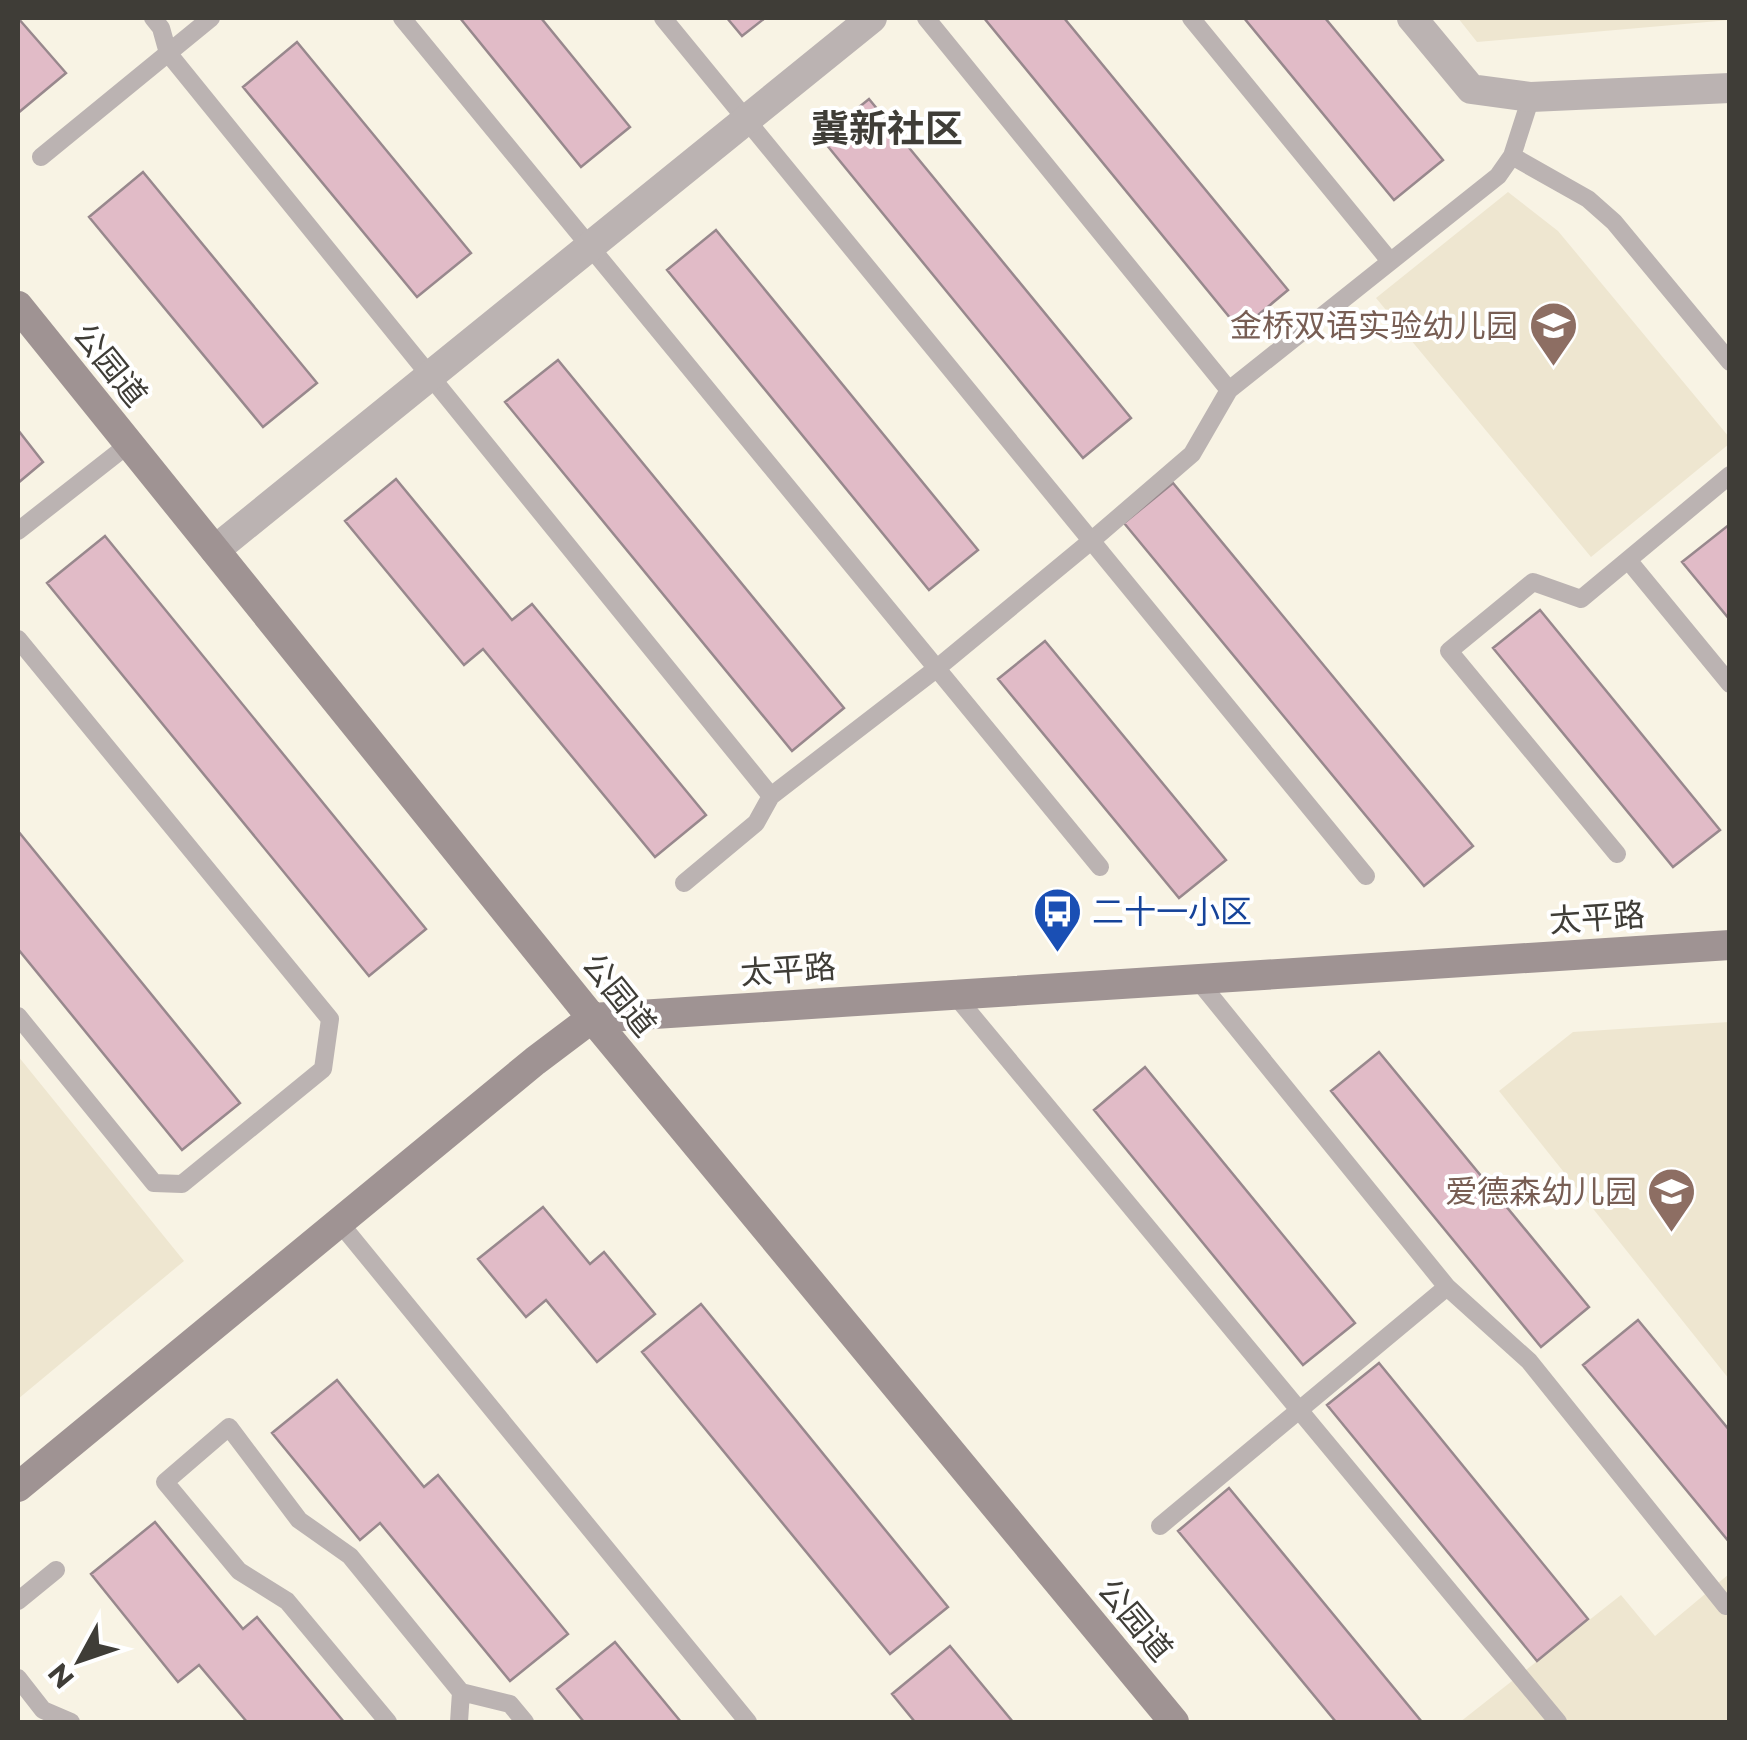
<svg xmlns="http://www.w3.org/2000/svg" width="1747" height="1740" viewBox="0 0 1747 1740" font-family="Montserrat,'Noto Sans SC',sans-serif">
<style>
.built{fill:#eee6d0}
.building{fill:#e1bbc7;stroke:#98888d;stroke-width:2.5}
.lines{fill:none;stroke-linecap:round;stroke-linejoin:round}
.lane{stroke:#bbb3b2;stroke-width:18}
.street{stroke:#bbb3b2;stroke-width:30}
.secondary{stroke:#9f9393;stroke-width:30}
.labels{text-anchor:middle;stroke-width:8;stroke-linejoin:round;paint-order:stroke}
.education-label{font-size:32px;fill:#785e54;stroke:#fff;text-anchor:end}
.street-label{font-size:32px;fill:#3f3d37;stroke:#fff}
.transit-label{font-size:32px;fill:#164399;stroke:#fff;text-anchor:start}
.quarter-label{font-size:38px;font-weight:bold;fill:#3f3d37;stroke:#fff}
</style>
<rect width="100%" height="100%" fill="#f8f3e4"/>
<path class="built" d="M1458,18H1729L1730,20L1477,42Z
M1508,192L1558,231L1729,437V444L1591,557L1376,298Z
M1729,1022H1730L1729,1379L1499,1091L1573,1032Z
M18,1056L184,1261L18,1399Z
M1729,1574V1722H1460L1621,1595L1655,1636Z"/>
<path class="building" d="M18,18L66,73L18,113Z
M460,18H541L630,127L581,167Z
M727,18H765L742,36Z
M984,18H1064L1288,290L1240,330Z
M1244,18H1325L1443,160L1394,200Z
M297,42L471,253L417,297L243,87Z
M869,99L1131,418L1083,458L821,138Z
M143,172L317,383L263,427L89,217Z
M716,230L978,550L929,590L667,270Z
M558,360L844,708L792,751L505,402Z
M18,430L43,462L18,483Z
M396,479L512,620L532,604L706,815L655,857L483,649L464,665L345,521Z
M1173,483L1473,846L1424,886L1124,523Z
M1730,524V620L1682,562Z
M105,536L426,929L369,976L47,583Z
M1540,610L1720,830L1673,867L1493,648Z
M1045,641L1226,860L1179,898L998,679Z
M18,831L240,1103L182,1150L18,949Z
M1379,1052L1589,1307L1541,1347L1331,1091Z
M1145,1067L1355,1323L1303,1365L1094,1110Z
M543,1207L590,1264L604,1252L655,1314L597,1362L546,1300L526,1317L478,1259Z
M701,1304L948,1607L890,1654L642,1352Z
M1638,1320L1730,1431V1543L1583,1365Z
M1379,1363L1588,1619L1537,1661L1327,1405Z
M337,1380L424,1487L438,1475L568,1634L510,1681L380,1523L360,1540L272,1433Z
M1229,1488L1422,1722H1336L1178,1531Z
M155,1522L243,1629L257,1617L344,1722H247L199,1665L178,1682L91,1574Z
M615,1642L681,1722H584L557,1689Z
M950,1646L1013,1722H915L892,1694Z"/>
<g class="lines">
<path class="lane" d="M153,18L161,28L168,53L771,796
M402,18L1100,867
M663,18L1366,876
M926,18L1229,390
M1191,18L1390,261
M1512,156L1588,199L1614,222L1730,362
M41,157L211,18
M18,531L129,444
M1628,560L1730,684
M18,639L330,1019L323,1069L182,1184L154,1183L18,1016
M1617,854L1449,651L1533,582L1581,599L1730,475
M684,883L756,823L771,796L936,669L1091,541L1192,454L1229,390L1498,176L1512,156L1531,97
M1197,979L1447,1287L1529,1361L1726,1606
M954,994L1558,1722
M339,1222L748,1722
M1160,1526L1447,1287
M18,1601L56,1570
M18,1678L43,1710L71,1722
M388,1722L287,1601L239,1571L165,1482L229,1427L299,1520L350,1556L461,1692L510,1704L525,1722
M459,1722L461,1692"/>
<path class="street" d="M1412,18L1471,89L1531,97L1730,88
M215,550L872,18"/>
<path class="secondary" d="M18,306L592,1018L1174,1722
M18,1487L535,1061L592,1018L1730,945"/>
</g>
<defs>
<symbol id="school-pin" viewBox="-11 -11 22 30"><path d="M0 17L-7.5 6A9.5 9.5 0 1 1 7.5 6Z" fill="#8d6e63" stroke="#fff"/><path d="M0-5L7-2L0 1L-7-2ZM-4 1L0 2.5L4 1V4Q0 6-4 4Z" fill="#fff"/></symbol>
<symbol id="bus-pin" viewBox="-11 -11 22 30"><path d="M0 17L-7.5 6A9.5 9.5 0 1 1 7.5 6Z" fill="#1a4fb4" stroke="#fff"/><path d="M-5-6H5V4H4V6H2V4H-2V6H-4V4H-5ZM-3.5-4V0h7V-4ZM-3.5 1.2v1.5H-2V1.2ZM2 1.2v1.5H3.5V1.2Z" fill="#fff"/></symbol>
</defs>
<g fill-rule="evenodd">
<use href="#school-pin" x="1526" y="298" width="55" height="75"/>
<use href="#bus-pin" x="1030" y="884" width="55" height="75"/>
<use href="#school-pin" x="1644" y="1164" width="55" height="75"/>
</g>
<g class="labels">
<g class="education-label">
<text x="1518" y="337">金桥双语实验幼儿园</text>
<text x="1637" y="1203">爱德森幼儿园</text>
</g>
<g class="street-label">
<text transform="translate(110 365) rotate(51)" y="11">公园道</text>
<text transform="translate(1597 918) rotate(-4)" y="11">太平路</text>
<text transform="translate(788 970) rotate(-4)" y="11">太平路</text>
<text transform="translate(619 995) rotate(51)" y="11">公园道</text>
<text transform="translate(1135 1620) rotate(50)" y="11">公园道</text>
</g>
<g class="transit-label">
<text x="1092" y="923">二十一小区</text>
</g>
<g class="quarter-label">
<text x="887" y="142">冀新社区</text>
</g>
</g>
<rect width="1747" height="1740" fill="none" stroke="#3f3d37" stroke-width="40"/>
<g transform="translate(80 1660) rotate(230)" stroke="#ffffff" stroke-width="8" paint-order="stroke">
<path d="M0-8L18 38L0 25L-18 38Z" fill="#3f3d37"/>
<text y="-15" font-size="28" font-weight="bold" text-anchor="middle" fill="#3f3d37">N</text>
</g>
</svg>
